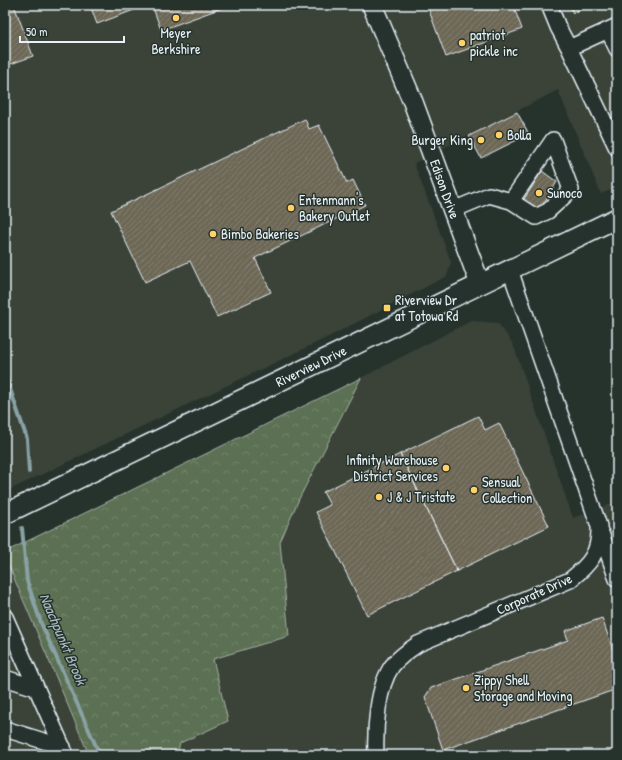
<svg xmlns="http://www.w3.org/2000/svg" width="622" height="760" viewBox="0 0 622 760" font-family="'Patrick Hand',sans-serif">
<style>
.built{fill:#3b4339}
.forest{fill:url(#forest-crowns);stroke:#a2b0a6}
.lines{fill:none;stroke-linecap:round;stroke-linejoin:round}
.stream{stroke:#89a2a6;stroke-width:4}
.building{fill:url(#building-hatch);stroke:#e8f1f8}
.minor-casing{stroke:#e8f1f8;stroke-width:18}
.major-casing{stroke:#e8f1f8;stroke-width:22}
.minor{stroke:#26332d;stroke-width:15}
.major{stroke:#26332d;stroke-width:19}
.poi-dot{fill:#ffd166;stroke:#26332d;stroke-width:1.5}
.labels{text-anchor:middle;stroke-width:3;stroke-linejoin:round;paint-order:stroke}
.poi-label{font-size:14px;fill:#e8f1f8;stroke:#26332d;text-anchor:start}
.street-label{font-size:14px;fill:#e8f1f8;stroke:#26332d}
.water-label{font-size:15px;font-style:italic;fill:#a8bcc1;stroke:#26332d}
</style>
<defs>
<pattern id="forest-crowns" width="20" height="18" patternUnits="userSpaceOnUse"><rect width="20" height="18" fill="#5c7053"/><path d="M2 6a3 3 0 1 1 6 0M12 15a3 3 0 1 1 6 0" fill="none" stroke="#73856c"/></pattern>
<pattern id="building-hatch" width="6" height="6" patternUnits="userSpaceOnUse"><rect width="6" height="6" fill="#6d6856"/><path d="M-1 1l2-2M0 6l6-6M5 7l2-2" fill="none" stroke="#827e6f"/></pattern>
</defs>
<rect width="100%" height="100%" fill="#26332d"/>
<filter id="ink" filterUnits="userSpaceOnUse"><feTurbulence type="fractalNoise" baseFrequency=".025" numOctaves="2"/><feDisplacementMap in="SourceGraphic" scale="8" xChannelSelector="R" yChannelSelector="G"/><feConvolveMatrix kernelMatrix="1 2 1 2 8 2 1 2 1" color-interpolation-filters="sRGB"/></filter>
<g filter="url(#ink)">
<path class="built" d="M5,5H617V187L601,194L558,90L414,163L451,262L447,276L320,341L5,492Z
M471,321L498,323L513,344L573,518L617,502V755H5V552L361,378Z"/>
<path class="forest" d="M361,378L300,497L280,542L289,636L213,659L228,721L180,743L177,755H89L5,557V552Z"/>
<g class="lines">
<path class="stream" d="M5,374L27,439L29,472
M22,528L27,581L41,623L100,755"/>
</g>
<path class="building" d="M5,5H14L33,56L5,66Z
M90,5H147L97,24Z
M152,5H230L161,30Z
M427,5H513L522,29L446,57Z
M569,5H591L573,13Z
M517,112L529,134L481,158L469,136Z
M305,119L309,129L319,125L347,183L353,180L365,205L255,258L271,292L217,317L190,261L145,282L111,211Z
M542,171L557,182L537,214L521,204Z
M478,416L485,430L499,423L549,526L457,571L400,454Z
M400,454L457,571L367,615L316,512L330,505L323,492Z
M602,618L617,662V689L443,750L425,697L431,688L568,640L565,631Z"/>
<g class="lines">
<defs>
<path id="minor" d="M549,5L558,27L569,48L617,148
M608,30L617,49
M569,48L617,26
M453,210L489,195L511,201L536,217L548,211L571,190L553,140L511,201
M601,533L617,579
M5,617L66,755
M5,678L36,688
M5,729L63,747
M376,755C375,728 377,688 392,666C399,657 409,650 418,644L570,580C590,564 600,553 599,526L510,270"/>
<path id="major" d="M372,5L413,102L480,284
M5,514L617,218"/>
</defs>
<use href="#minor" class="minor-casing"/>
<use href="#major" class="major-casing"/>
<use href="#minor" class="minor"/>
<use href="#major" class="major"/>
</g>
</g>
<g class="poi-dot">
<circle cx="176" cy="18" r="4"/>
<circle cx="462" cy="43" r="4"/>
<circle cx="499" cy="135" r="4"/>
<circle cx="481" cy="140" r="4"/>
<circle cx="539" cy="193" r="4"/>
<circle cx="291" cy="208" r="4"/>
<circle cx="213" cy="234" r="4"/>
<rect x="383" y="304" width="8" height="8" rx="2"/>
<circle cx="446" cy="468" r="4"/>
<circle cx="474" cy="490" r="4"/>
<circle cx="379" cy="497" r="4"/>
<circle cx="466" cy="688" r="4"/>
</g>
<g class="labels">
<g class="poi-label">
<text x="176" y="38" text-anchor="middle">Meyer<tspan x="176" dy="16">Berkshire</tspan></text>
<text x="470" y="40">patriot<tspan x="470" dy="16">pickle inc</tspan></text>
<text x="507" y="140">Bolla</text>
<text x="473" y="145" text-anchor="end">Burger King</text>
<text x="547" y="198">Sunoco</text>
<text x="299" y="205">Entenmann's<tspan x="299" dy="16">Bakery Outlet</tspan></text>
<text x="221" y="239">Bimbo Bakeries</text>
<text x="395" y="305">Riverview Dr<tspan x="395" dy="16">at Totowa Rd</tspan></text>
<text x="438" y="465" text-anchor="end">Infinity Warehouse<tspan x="438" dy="16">District Services</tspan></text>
<text x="482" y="487">Sensual<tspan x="482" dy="16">Collection</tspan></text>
<text x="387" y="502">J &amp; J Tristate</text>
<text x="474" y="685">Zippy Shell<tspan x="474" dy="16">Storage and Moving</tspan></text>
</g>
<g class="street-label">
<text transform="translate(445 189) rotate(70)" y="5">Edison Drive</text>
<text transform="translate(311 366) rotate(-26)" y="5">Riverview Drive</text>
<text transform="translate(534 594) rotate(-24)" y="5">Corporate Drive</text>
</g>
<g class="water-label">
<text transform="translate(63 639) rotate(67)" y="5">Naachpunkt Brook</text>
</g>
</g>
<rect width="622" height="760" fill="none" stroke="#26332d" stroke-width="20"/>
<rect x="10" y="10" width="602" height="740" fill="none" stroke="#e8f1f8" stroke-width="1.5" filter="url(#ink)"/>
<path d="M20 36v6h104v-6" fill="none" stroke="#e8f1f8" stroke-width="2"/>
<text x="26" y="36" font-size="12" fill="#e8f1f8" stroke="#26332d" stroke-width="3" paint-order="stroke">50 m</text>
</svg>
